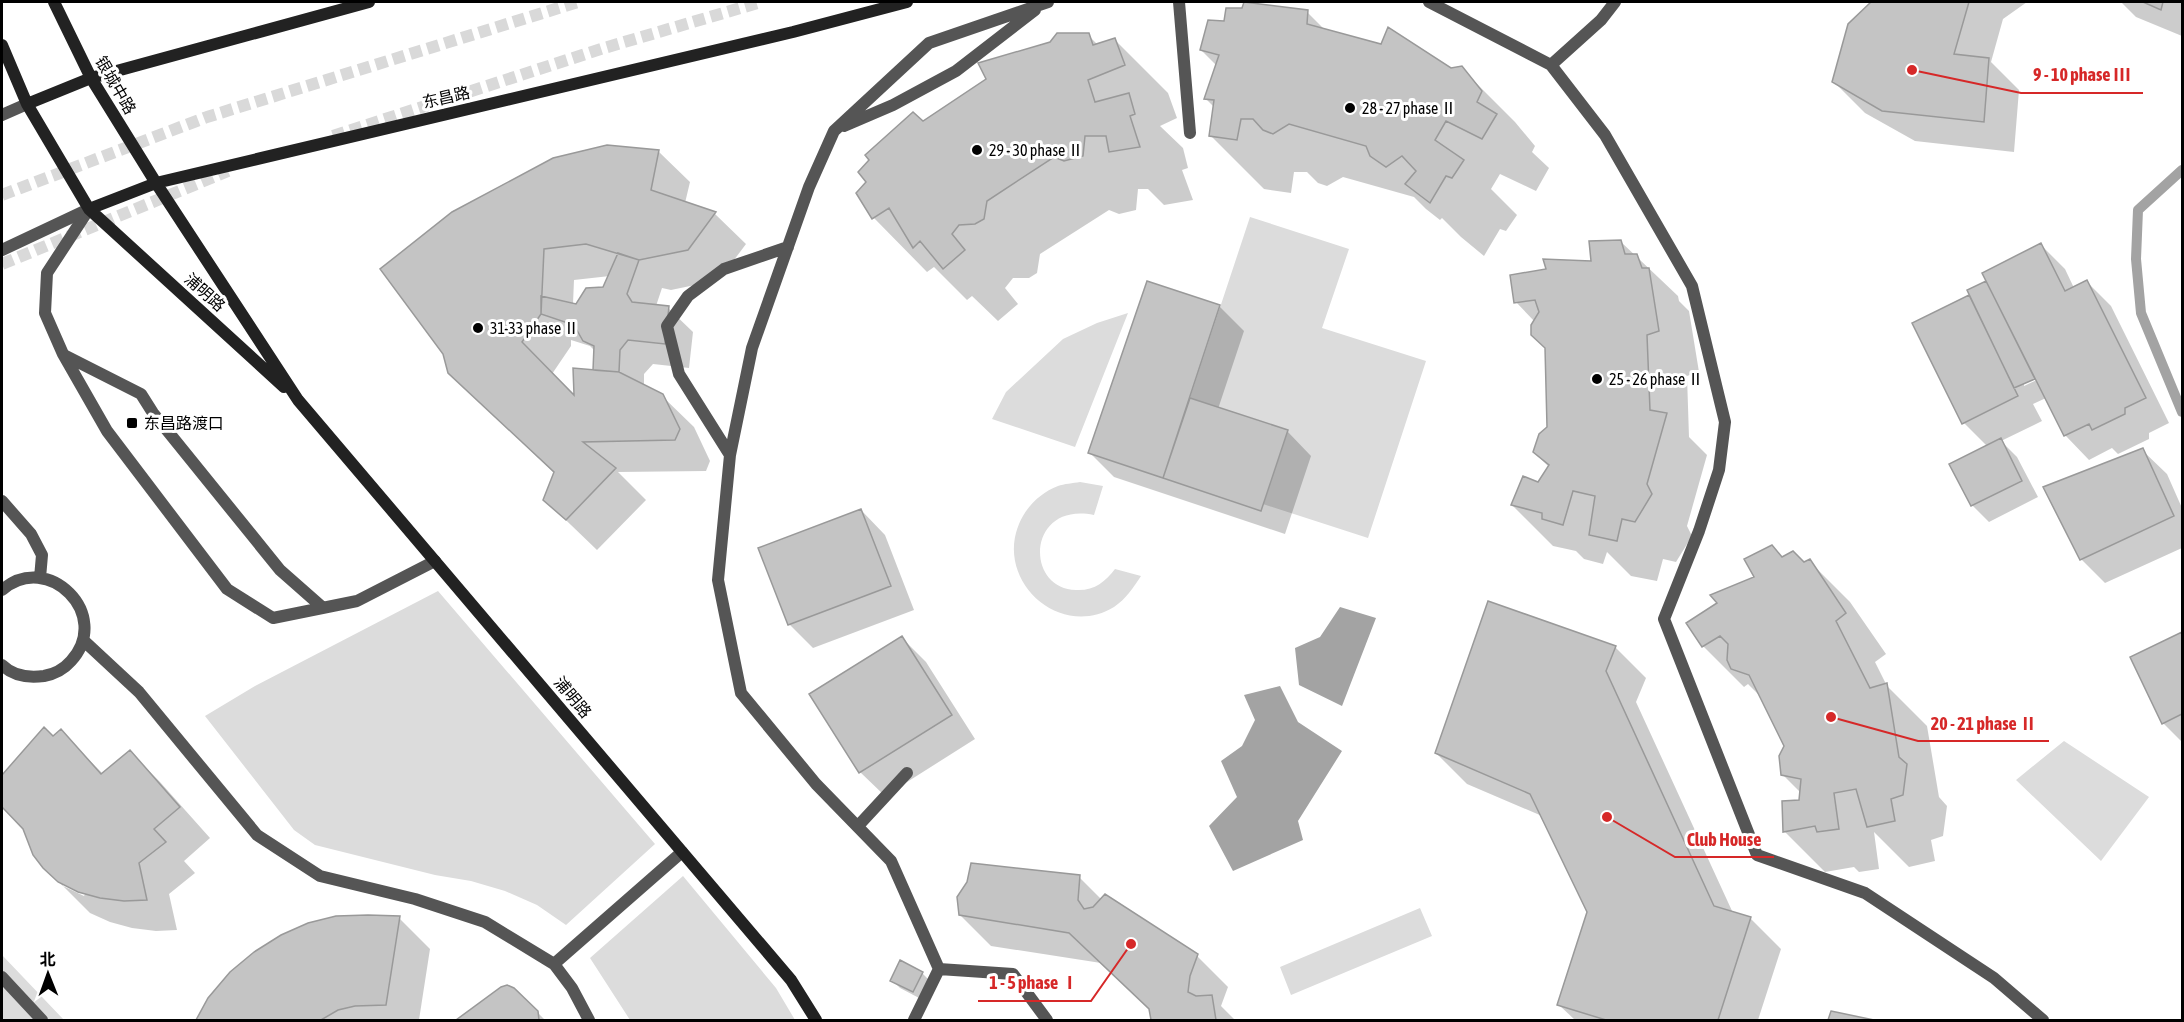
<svg xmlns="http://www.w3.org/2000/svg" width="2184" height="1022" viewBox="0 0 2184 1022" font-family="'Asap Condensed','Noto Sans SC',sans-serif">
<style>
.green{fill:#dcdcdc}
.water{fill:#a3a3a3}
.shadow{fill:#0003;fill-rule:evenodd}
.lines{fill:none;stroke-linecap:round;stroke-linejoin:round}
.stream{stroke:#a3a3a3;stroke-width:10}
.building{fill:#c4c4c4;stroke:#999;stroke-width:1.5}
.secondary-tunnel{stroke:#d9d9d9;stroke-width:12;stroke-dasharray:12 6;stroke-linecap:butt}
.lane{stroke:#555;stroke-width:12}
.street{stroke:#555;stroke-width:12}
.secondary{stroke:#222;stroke-width:12}
.poi-dot{fill:#000;stroke:#fff;stroke-width:2}
.labels{text-anchor:middle;stroke-width:6;stroke-linejoin:round;paint-order:stroke}
.street-label{font-size:16px;fill:#000;stroke:#fff}
.poi-label{font-size:16px;fill:#000;stroke:#fff;text-anchor:start}
.leader{fill:none;stroke:#d62828;stroke-width:2}
.callout-dot{fill:#d62828;stroke:#fff;stroke-width:2}
.callout-label{font-size:18px;text-anchor:middle;font-weight:bold;fill:#d62828;stroke:#fff;stroke-width:6;stroke-linejoin:round;paint-order:stroke}
</style>
<rect width="100%" height="100%" fill="#fff"/>
<path class="green" d="M1250,217L1349,249L1322,328L1426,361L1368,538L1263,504L1288,430L1190,398Z
M1128,313L1075,447L992,419L1006,392L1063,339L1097,323Z
M1080,482L1103,486L1094,515C1027,501 1024,589 1076,590C1094,591 1105,582 1115,569L1141,576C1133,588 1126,599 1114,607C1060,640 995,581 1019,524C1026,507 1040,493 1058,486C1064,484 1073,483 1080,482Z
M438,591L655,844L566,925L537,905L505,891L471,881L435,875L315,845L294,830L205,716L255,686Z
M2064,741L2149,797L2101,861L2016,780Z
M683,876L776,988L795,1020H630L590,958Z
M1420,908L1432,936L1291,995L1280,967Z
M2,955L64,1020H2Z"/>
<path class="water" d="M1340,607L1376,618L1342,706L1299,685L1295,648L1320,637Z
M1280,686L1298,722L1342,751L1298,821L1303,840L1233,871L1209,826L1237,797L1221,761L1242,746L1255,720L1244,695Z"/>
<path class="shadow" d="M1873,2H2027L2003,19L1991,62L2019,90L2014,152L1915,141L1865,113L1834,82L1850,25Z
M2121,2H2182V36L2136,17Z
M1307,12L1326,31L1450,69L1461,68L1515,122L1535,146L1532,152L1549,168L1536,191L1500,174L1491,189L1517,215L1506,231L1500,229L1484,256L1461,237L1442,218L1440,220L1426,209L1414,197L1343,177L1327,186L1318,183L1307,172H1294L1291,193L1264,189L1210,135L1214,107L1206,99L1217,66L1201,50L1225,22Z
M1088,35L1098,45L1115,40L1168,93L1177,118L1160,126L1183,148L1188,168L1182,170L1193,200L1164,205L1148,189H1138L1136,210L1119,214L1109,210L1040,254L1037,273L1029,278H1013L1005,288L1018,304L998,321L972,296L967,300L934,267L927,272L874,218L858,194L923,123Z
M659,152L690,182L685,203L715,214L746,244L719,280L671,290L662,288L656,306L668,308L693,332L689,368L653,364L644,374V386L662,396L694,427L710,461L706,471L618,472L646,500L597,550L545,500L555,474L449,372L445,354L382,269ZM610,276L604,288L577,305L573,304L574,280ZM571,340L590,346L595,351L597,372L575,398L552,374L571,346Z
M1620,241L1678,296L1679,301L1689,311L1699,372L1687,376L1689,437L1707,455L1687,526L1692,536L1676,562L1663,559L1657,581L1631,576L1607,552L1603,564L1584,559L1576,551L1553,546L1512,505L1539,484L1549,467L1534,452L1548,428L1547,349L1535,322L1516,302L1592,263Z
M2040,244L2065,269L2074,288L2087,282L2111,306L2169,423L2149,433V439L2118,454L2112,448L2089,460L2065,435L2046,398L2033,404L2042,421L2001,441L2017,457L2038,497L1989,522L1972,505L1988,447L1964,423L1969,296L1974,301L1969,291L1988,281ZM2041,374L2043,377L2024,386V382Z
M1148,282L1220,307L1244,331L1218,409L1287,431L1311,456L1285,534L1114,477L1090,453Z
M2142,450L2167,474L2182,508V548L2105,583L2081,559Z
M861,510L885,535L914,610L813,648L789,624Z
M1772,547L1783,558L1804,564L1809,561L1850,602L1886,654L1875,662L1887,686L1927,726L1939,797L1947,806L1943,836L1931,840L1935,861L1909,867L1874,832L1879,869L1859,872L1854,867L1825,872L1785,832L1784,802L1800,801L1801,793L1782,774L1785,746L1762,698L1748,684L1744,687L1703,646L1756,578Z
M2182,633V742L2163,723L2132,658Z
M901,637L926,662L975,739L885,796L860,772Z
M1615,647L1646,678L1636,702L1733,913L1750,918L1781,949L1758,1020H1575L1559,1005L1588,912L1542,816L1467,784L1436,753Z
M44,729L53,738L61,731L103,774L130,752L160,782L210,838L184,861L195,873L169,894L177,930L156,931L132,928L110,922L90,913L44,867L25,829L2,806V777ZM63,883L85,894L84,896L63,886Z
M1079,877L1102,900L1197,956L1228,987L1221,1006L1235,1020H1152L1151,1010L1101,963L991,946L960,915Z
M399,918L430,949L419,1020H198L209,999Z
M922,973L930,981L921,999L900,988L892,980Z
M501,989H514L545,1020H459Z
M1832,1013L1867,1020H1830Z"/>
<g class="lines">
<path class="stream" d="M2182,170L2138,210L2136,259L2141,313L2182,412"/>
</g>
<path class="building" d="M1244,2L1308,10L1307,24L1381,44L1388,27L1451,68L1462,66L1482,91L1477,102L1497,114L1482,139L1446,121L1435,140L1464,160L1452,178L1446,176L1430,203L1405,184L1416,171L1402,156L1386,167L1370,156L1366,146L1289,124L1273,134L1263,130L1253,119H1241L1237,140L1209,136L1214,100L1204,99L1219,55L1200,50L1208,20L1224,21L1226,8H1242Z
M1871,2H1969L1954,54L1989,58L1984,122L1882,111L1832,82L1848,24Z
M2141,2H2163L2161,10L2143,2Z
M1057,33H1089L1093,45L1115,38L1125,65L1088,80L1095,102L1129,93L1135,114L1130,116L1140,147L1109,152L1106,136H1085L1083,156L1064,161L1054,157L987,201L984,219L975,224L959,225L952,234L965,250L943,269L920,241L913,248L889,208L872,219L856,193L866,182L858,172L869,160L865,155L913,112L923,121L986,79L978,63L1050,42Z
M607,145L659,150L651,190L716,212L688,250L639,260L586,244L544,249L541,314L522,342L574,395L573,368L619,372L663,394L680,429L675,440L583,442L616,468L566,520L543,500L554,472L448,373L443,354L380,269L452,212L553,158Z
M1621,240L1625,254H1637L1642,268H1649L1659,331L1647,335L1650,410L1667,413L1647,484L1652,494L1635,522L1622,519L1617,541L1589,535L1595,496L1573,491L1563,525L1542,519V513L1511,505L1523,476L1538,482L1549,465L1533,452L1539,434L1547,427L1545,348L1531,335V325L1539,312L1535,300L1514,303L1510,275L1546,269L1543,259L1591,261L1589,241Z
M2041,243L2065,291L2087,280L2146,398L2125,408V414L2092,430L2089,424L2064,436L1982,273Z
M618,253L639,260L627,294L632,302L669,306L665,344L628,340L620,350L619,372L593,370L594,346L583,341L574,325L541,314V296L576,304L586,288L603,287Z
M1147,281L1220,305L1163,478L1088,453Z
M1986,281L2035,379L2014,388L1967,290Z
M1969,295L2018,396L1962,424L1912,323Z
M1190,398L1288,430L1261,511L1163,478Z
M2001,438L2022,481L1971,506L1949,464Z
M2143,448L2174,516L2080,560L2043,487Z
M861,509L891,586L788,625L758,548Z
M1772,545L1782,557L1793,551L1804,562L1810,559L1846,613L1836,621L1870,688L1887,683L1899,757L1907,764L1903,795L1891,799L1895,821L1867,827L1856,789L1834,793L1839,829L1817,832L1815,826L1783,832L1782,801L1799,800L1801,779L1781,775L1779,756L1784,746L1749,675L1731,669L1727,660L1728,644L1720,636L1702,647L1686,623L1717,603L1710,595L1754,577L1744,559Z
M1488,601L1616,646L1606,671L1714,906L1751,917L1718,1020H1606L1557,1005L1587,912L1530,794L1435,753Z
M2182,632V714L2162,724L2130,657Z
M902,636L952,715L859,773L809,694Z
M44,727L53,736L61,729L101,774L130,750L180,807L154,829L166,842L139,863L147,900L124,901L100,898L78,892L58,882L43,868L33,855L23,829L2,807V775Z
M971,863L1080,875L1078,900L1084,909L1093,907L1105,894L1198,954L1190,976L1188,992L1196,996L1212,995L1216,1020H1151L1149,1009L1069,933L959,915L957,897L967,882Z
M368,915L400,916L386,1005L355,1006L338,1010L321,1020H196L208,998L230,972L254,952L281,935L308,923L336,916Z
M900,960L923,972L913,992L890,981Z
M507,985L514,988L538,1011L539,1020H456L501,987Z
M1831,1011L1874,1020H1828Z"/>
<g class="lines">
<path class="secondary-tunnel" d="M333,136L604,48L761,2
M2,195L207,117L578,2
M2,264L228,171"/>
<path class="lane" d="M1179,2L1190,133
M1429,2L1551,65L1601,20L1615,2
M1551,65L1605,135L1692,286L1725,422L1719,470L1699,531L1664,619L1757,855L1865,893L1994,978L2043,1020
M844,126L893,105L956,71L1035,10
M89,209L47,273L45,313L63,354L107,431L227,589L273,618L357,601L435,561
M64,355L141,394L153,413L280,570L322,607
M730,455L679,374L667,326L688,296L724,269L788,247
M2,501L31,534L42,555L40,578
M2,590C48,550 113,615 71,661C64,669 55,674 44,676C29,678 13,676 2,665
M83,640L139,692L257,835L320,876L415,899L485,922L554,964L572,988L589,1020
M858,826L907,773
M554,964L682,852
M939,969L891,861L816,784L741,693L718,580L730,455L752,348L809,187L834,131L929,43L1048,2
M939,969L1013,974L1047,1020
M2,977L42,1020
M914,1020L939,969"/>
<path class="street" d="M2,115L27,104
M2,250L89,209"/>
<path class="secondary" d="M54,2L91,78L156,183L298,400L791,980L816,1020
M2,45L27,104L89,209L284,387
M27,104L91,78L369,2
M89,209L156,183L793,32L907,2"/>
</g>
<g class="poi-dot">
<circle cx="1350" cy="108" r="6"/>
<circle cx="977" cy="150" r="6"/>
<circle cx="478" cy="328" r="6"/>
<circle cx="1597" cy="379" r="6"/>
<rect x="126" y="417" width="12" height="12" rx="3"/>
</g>
<g class="labels">
<g class="street-label">
<text transform="translate(116 85) rotate(60)" y="6">银城中路</text>
<text transform="translate(446 97) rotate(-13)" y="6">东昌路</text>
<text transform="translate(205 292) rotate(42)" y="6">浦明路</text>
<text transform="translate(573 697) rotate(50)" y="6">浦明路</text>
</g>
<g class="poi-label">
<text x="1362" y="114">28 - 27 phase Ⅱ</text>
<text x="989" y="156">29 - 30 phase Ⅱ</text>
<text x="490" y="334">31-33 phase Ⅱ</text>
<text x="1609" y="385">25 - 26 phase Ⅱ</text>
<text x="144" y="429">东昌路渡口</text>
</g>
</g>
<path class="leader" d="M1912 70L2021 93H2143M1831 717L1918 741H2049M1607 817L1675 857H1774M1131 944L1091 1001H978"/>
<g class="callout-dot">
<circle cx="1912" cy="70" r="6"/>
<circle cx="1831" cy="717" r="6"/>
<circle cx="1607" cy="817" r="6"/>
<circle cx="1131" cy="944" r="6"/>
</g>
<g class="callout-label">
<text x="2082" y="81">9 - 10 phase Ⅲ</text>
<text x="1984" y="730">20 - 21 phase Ⅱ</text>
<text x="1724" y="846">Club House</text>
<text x="1034" y="989">1 - 5 phase Ⅰ</text>
</g>
<rect width="2184" height="1022" fill="none" stroke="#000000" stroke-width="6"/>
<g transform="translate(48 974) rotate(359)" stroke="#ffffff" stroke-width="4.5" paint-order="stroke">
<path d="M0-4.5L10 22L0 15L-10 22Z" fill="#000000"/>
<text y="-9" font-size="16" font-weight="bold" text-anchor="middle" fill="#000000">北</text>
</g>
</svg>
